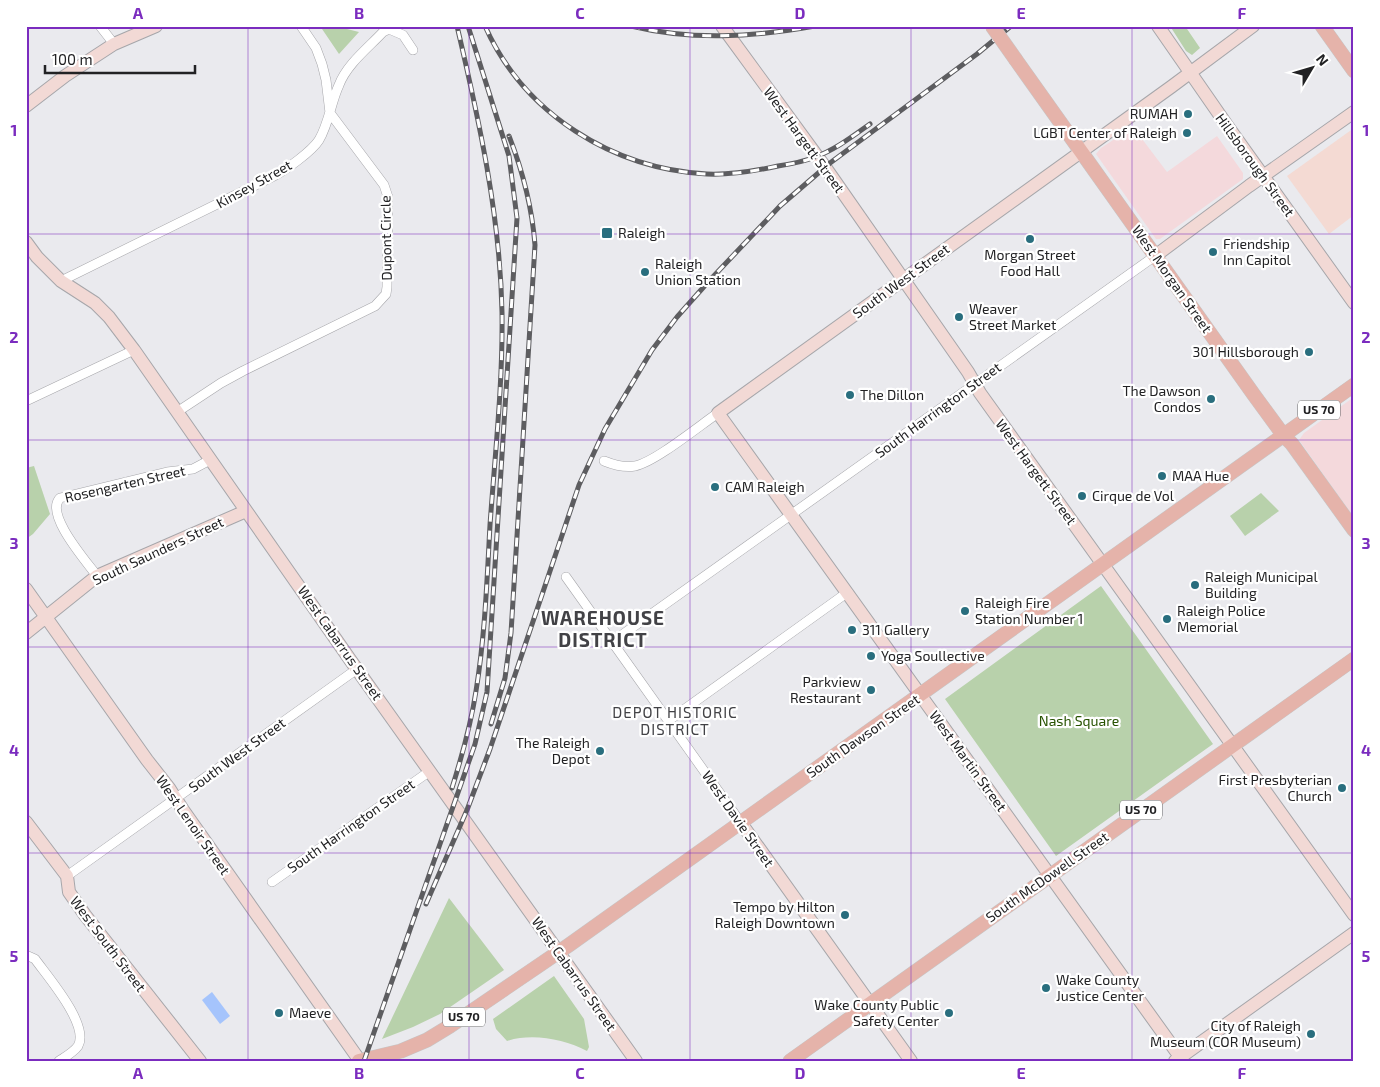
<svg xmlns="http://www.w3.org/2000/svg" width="1380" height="1087" viewBox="0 0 1380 1087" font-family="'Exo 2',sans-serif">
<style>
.commercial{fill:#f4dad3}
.education{fill:#f4d9dc}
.green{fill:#b8d1ab}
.water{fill:#a5c4fc}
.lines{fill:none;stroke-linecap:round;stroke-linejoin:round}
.street-casing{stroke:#a6a6aa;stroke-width:10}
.secondary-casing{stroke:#a6a6aa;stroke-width:14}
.primary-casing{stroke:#c6c6c6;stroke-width:15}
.street{stroke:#fff;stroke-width:9}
.secondary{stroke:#f2d9d5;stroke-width:12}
.primary{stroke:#e5b3aa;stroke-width:14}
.rail-casing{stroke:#5d5d60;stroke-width:5}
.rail{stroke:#fff;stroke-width:3;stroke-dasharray:9;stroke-linecap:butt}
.primary-bridge-casing{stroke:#c6c6c6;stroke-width:15;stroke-linecap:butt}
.primary-bridge{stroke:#e5b3aa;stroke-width:14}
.grid{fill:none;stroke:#7b2cbf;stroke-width:1;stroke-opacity:0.55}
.poi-dot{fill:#296e7e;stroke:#fff;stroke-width:2}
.labels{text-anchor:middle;stroke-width:4.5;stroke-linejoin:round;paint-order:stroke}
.shield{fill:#fff;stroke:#646466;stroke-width:1}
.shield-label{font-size:12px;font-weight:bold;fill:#222224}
.poi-label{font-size:14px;fill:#222224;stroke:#fff;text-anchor:start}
.street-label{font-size:14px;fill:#222224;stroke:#fff}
.park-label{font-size:14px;fill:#275200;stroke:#fff}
.neighbourhood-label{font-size:15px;letter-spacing:1px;fill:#424246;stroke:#fff}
.district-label{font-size:19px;font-weight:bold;letter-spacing:1px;fill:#424246;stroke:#fff}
.neatline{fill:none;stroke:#7b2cbf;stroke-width:2}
.grid-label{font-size:16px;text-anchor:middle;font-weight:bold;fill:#7b2cbf}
</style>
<rect width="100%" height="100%" fill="#eaeaee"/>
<path class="commercial" d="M1354,128V215L1329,234L1287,176Z"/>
<path class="education" d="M1133,127L1167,172L1217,136L1243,173V179L1160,239H1156L1096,154L1101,148Z
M1354,397V518L1299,440L1304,433Z"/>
<path class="green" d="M320,26H335L359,32L339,54Z
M1170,26H1185L1200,48L1192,55L1186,51Z
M34,466L50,514L33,534L26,539V468Z
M1261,493L1279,511L1245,536L1230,516Z
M1101,586L1213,744L1056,856L945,699Z
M449,898L504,970L440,1014L413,1027L382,1039Z
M554,976L584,1019L589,1047L587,1051C564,1039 532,1033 507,1041L496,1029L493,1019Z"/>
<path class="water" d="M212,992L230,1016L220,1024L202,1000Z"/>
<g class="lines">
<defs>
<path id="street" d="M100,26L114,44
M61,281L274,176C286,170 312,151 319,140C329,123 331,102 339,85C347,64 368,48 383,32L389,29L403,35L413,50
M26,401L134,350
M177,412L221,383L243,371L375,306L386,294L387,287L388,197L384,185L330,113L326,80L322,64L316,48L301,26
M604,461C614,465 624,468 635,466C655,462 699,426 718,413
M97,576C87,562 44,514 60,498L167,472L193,469L210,460
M566,577L741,823
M612,642L1155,256
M668,721L848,592
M67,876L357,669
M272,882L430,771
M26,955L35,959C47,976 90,1025 78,1046C74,1052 65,1057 59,1061"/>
<path id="secondary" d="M722,26L825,167L968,372L980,393L1354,915
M1158,26L1226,124L1354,303
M26,106L65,76L114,44L156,26
M26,242L37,257L61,281L95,303L109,317L134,350L351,661L636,1061
M1155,256L1249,186L1354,112
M26,589L147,760L169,788L183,810L360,1061
M26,633L97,576L246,511
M26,822L67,876L69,892L85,915L200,1061
M741,823L911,1061
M1175,1061L1354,933
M1183,1061L718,413L1171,87L1253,26"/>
<path id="primary" d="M1322,26L1354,71
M1016,60L1254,395L1284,436L1292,444L1354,530
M359,1061L401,1051L427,1040L450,1026L569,945L1354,385
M790,1061L1354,659"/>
</defs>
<use href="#street" class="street-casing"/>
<use href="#secondary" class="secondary-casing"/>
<use href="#primary" class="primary-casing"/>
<use href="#street" class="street"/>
<use href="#secondary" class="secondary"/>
<use href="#primary" class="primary"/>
<defs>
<path id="rail" d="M485,26C524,114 613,169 707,174C731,175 755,171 778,166C791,164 803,162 815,157C835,150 853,136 870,124
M631,26C693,41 753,37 815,26
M491,724L505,678L511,633L535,245C532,207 523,172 509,136
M452,788C462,756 471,724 476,691C485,636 487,580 490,525C495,454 503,383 502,312C500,215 479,120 457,26
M426,904L467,810L490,749L579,485L605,429L652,350L677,317L709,281L780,206L830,163L977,54L1011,26
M364,1061L475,744L487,692L517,218L509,156L468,26"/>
</defs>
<use href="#rail" class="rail-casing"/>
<use href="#rail" class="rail"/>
<defs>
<path id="primary-bridge" d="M992,26L1016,60"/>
</defs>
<use href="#primary-bridge" class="primary-bridge-casing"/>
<use href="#primary-bridge" class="primary-bridge"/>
</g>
<path class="grid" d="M248,26V1061M469,26V1061M690,26V1061M911,26V1061M1132,26V1061M26,234H1354M26,440H1354M26,647H1354M26,853H1354"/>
<g class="poi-dot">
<circle cx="1188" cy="114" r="5"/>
<circle cx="1187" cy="133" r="5"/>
<rect x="601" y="227" width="12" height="12" rx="2.5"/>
<circle cx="1030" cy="239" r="5"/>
<circle cx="1213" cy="252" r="5"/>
<circle cx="645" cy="272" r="5"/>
<circle cx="959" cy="317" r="5"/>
<circle cx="1309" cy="352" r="5"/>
<circle cx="850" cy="395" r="5"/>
<circle cx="1211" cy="399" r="5"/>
<circle cx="1162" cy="476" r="5"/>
<circle cx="715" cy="487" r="5"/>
<circle cx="1082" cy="496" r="5"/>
<circle cx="1195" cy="585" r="5"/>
<circle cx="965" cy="611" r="5"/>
<circle cx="1167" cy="619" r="5"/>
<circle cx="852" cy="630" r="5"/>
<circle cx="871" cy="656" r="5"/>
<circle cx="871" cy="690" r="5"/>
<circle cx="600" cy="751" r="5"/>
<circle cx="1342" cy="788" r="5"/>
<circle cx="845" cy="915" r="5"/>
<circle cx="1046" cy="988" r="5"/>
<circle cx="279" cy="1013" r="5"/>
<circle cx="949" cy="1013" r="5"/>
<circle cx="1311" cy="1034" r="5"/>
</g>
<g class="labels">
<g class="shield">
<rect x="1298" y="400.5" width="42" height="19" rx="4"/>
<rect x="1120" y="800.5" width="42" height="19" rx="4"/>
<rect x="443" y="1007.5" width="42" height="19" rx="4"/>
</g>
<g class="shield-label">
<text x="1319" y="414">US 70</text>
<text x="1141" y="814">US 70</text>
<text x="464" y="1021">US 70</text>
</g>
<g class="poi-label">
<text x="1178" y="119" text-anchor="end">RUMAH</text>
<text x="1177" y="138" text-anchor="end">LGBT Center of Raleigh</text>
<text x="618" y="238">Raleigh</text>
<text x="1223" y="249">Friendship<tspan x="1223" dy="16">Inn Capitol</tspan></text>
<text x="1030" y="260" text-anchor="middle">Morgan Street<tspan x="1030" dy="16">Food Hall</tspan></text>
<text x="655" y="269">Raleigh<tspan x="655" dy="16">Union Station</tspan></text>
<text x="969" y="314">Weaver<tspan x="969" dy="16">Street Market</tspan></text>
<text x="1299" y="357" text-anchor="end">301 Hillsborough</text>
<text x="1201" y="396" text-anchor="end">The Dawson<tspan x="1201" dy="16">Condos</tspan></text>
<text x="860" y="400">The Dillon</text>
<text x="1172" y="481">MAA Hue</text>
<text x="725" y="492">CAM Raleigh</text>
<text x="1092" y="501">Cirque de Vol</text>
<text x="1205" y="582">Raleigh Municipal<tspan x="1205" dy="16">Building</tspan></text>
<text x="975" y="608">Raleigh Fire<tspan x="975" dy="16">Station Number 1</tspan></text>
<text x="1177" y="616">Raleigh Police<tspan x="1177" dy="16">Memorial</tspan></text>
<text x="862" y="635">311 Gallery</text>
<text x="881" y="661">Yoga Soullective</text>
<text x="861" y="687" text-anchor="end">Parkview<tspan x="861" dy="16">Restaurant</tspan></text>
<text x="590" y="748" text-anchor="end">The Raleigh<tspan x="590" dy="16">Depot</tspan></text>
<text x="1332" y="785" text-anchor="end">First Presbyterian<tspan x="1332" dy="16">Church</tspan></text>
<text x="835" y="912" text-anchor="end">Tempo by Hilton<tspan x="835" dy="16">Raleigh Downtown</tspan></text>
<text x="1056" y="985">Wake County<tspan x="1056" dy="16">Justice Center</tspan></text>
<text x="939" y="1010" text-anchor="end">Wake County Public<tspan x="939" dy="16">Safety Center</tspan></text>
<text x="289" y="1018">Maeve</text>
<text x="1301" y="1031" text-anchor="end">City of Raleigh<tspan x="1301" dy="16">Museum (COR Museum)</tspan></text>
</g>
<g class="street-label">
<text transform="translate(804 140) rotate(54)" y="5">West Hargett Street</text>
<text transform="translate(1255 165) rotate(54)" y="5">Hillsborough Street</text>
<text transform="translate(254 184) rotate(-29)" y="5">Kinsey Street</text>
<text transform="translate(386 238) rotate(-91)" y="5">Dupont Circle</text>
<text transform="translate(1172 279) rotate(55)" y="5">West Morgan Street</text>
<text transform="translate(901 281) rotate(-36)" y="5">South West Street</text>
<text transform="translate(938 410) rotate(-36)" y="5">South Harrington Street</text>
<text transform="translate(1036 472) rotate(54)" y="5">West Hargett Street</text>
<text transform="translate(125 484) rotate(-13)" y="5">Rosengarten Street</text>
<text transform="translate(158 551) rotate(-25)" y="5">South Saunders Street</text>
<text transform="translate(340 643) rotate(55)" y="5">West Cabarrus Street</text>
<text transform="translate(863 736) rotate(-35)" y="5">South Dawson Street</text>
<text transform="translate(237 755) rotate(-36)" y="5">South West Street</text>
<text transform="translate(968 761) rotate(54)" y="5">West Martin Street</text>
<text transform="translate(738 819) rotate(55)" y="5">West Davie Street</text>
<text transform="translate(193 825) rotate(55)" y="5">West Lenoir Street</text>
<text transform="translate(351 826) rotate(-35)" y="5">South Harrington Street</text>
<text transform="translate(1047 877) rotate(-35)" y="5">South McDowell Street</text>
<text transform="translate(108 944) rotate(53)" y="5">West South Street</text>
<text transform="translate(574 974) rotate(55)" y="5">West Cabarrus Street</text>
</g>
<g class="park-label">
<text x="1079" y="726">Nash Square</text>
</g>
<g class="neighbourhood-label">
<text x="675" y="718">DEPOT HISTORIC<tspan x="675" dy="17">DISTRICT</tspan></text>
</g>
<g class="district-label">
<text x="603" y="625">WAREHOUSE<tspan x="603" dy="22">DISTRICT</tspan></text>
</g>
</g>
<rect width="1380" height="1087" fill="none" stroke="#ffffff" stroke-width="55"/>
<g transform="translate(1312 68) rotate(52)" stroke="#ffffff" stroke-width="4" paint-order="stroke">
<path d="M0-4L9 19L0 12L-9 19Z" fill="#222224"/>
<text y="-8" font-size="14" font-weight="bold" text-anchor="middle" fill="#222224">N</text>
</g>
<path d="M45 65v8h150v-8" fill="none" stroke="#222224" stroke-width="2.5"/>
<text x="52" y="65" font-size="15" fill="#222224" stroke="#ffffff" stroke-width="4" paint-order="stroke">100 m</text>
<rect x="28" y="28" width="1324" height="1032" class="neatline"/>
<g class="grid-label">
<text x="138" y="19">A</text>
<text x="359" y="19">B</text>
<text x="580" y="19">C</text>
<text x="800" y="19">D</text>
<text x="1021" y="19">E</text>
<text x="1242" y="19">F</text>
<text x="14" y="136">1</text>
<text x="1366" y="136">1</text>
<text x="14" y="343">2</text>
<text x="1366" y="343">2</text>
<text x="14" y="549">3</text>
<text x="1366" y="549">3</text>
<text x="14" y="756">4</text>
<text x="1366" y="756">4</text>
<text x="14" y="962">5</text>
<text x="1366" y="962">5</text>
<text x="138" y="1079">A</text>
<text x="359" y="1079">B</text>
<text x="580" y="1079">C</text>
<text x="800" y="1079">D</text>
<text x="1021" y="1079">E</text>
<text x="1242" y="1079">F</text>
</g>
</svg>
